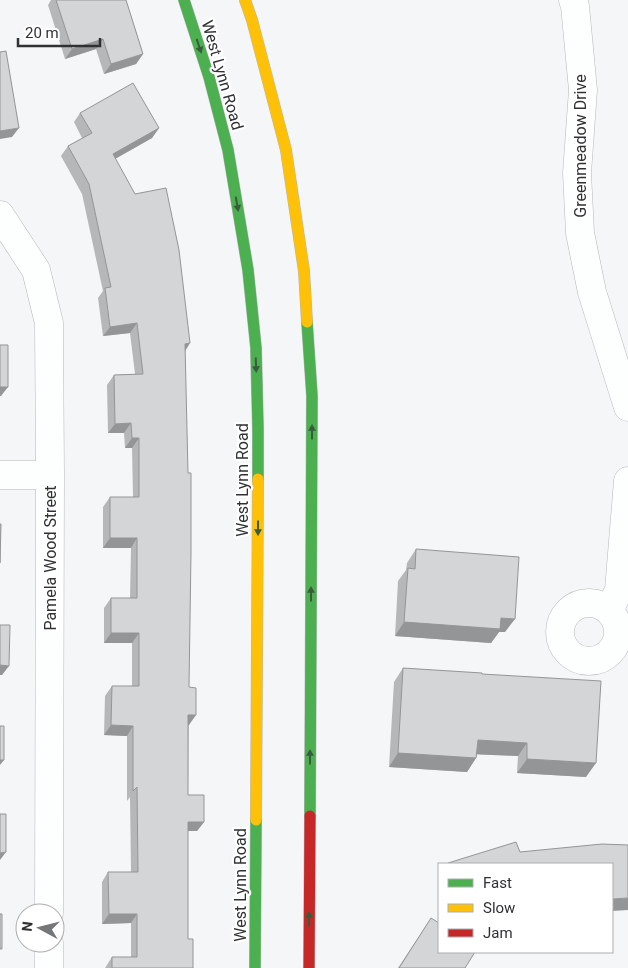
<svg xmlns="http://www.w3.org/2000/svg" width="628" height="968" viewBox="0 0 628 968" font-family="Roboto,sans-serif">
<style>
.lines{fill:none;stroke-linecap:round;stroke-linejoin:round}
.street-casing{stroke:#b6b7b9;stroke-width:29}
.fast-casing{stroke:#b6b7b9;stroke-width:12}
.slow-casing{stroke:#b6b7b9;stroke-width:12}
.jam-casing{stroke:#b6b7b9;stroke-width:12}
.street{stroke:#fdfefe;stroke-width:28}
.fast{stroke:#4caf50;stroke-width:11}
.slow{stroke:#ffc107;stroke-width:11}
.jam{stroke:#c62828;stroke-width:11}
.wall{fill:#b6b7b8}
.shaded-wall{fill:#949596}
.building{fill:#d4d5d6;stroke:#949596}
.oneway{fill:#395d3c}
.labels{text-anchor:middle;stroke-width:4.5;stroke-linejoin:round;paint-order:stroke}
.street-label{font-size:16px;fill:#2f3132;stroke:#fff}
</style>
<rect width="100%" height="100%" fill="#f4f6f8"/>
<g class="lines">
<defs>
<path id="street" d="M573,0L575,6L583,90L577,173L580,233L592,292L628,407
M0,215L36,270L49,323L50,475L49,913
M0,475H50
M560 632a29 29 0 1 1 58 0a29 29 0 1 1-58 0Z
M609,611L619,590L628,481
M49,968V943"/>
<path id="fast" d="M184,0L209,77L228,150L248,270L256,348L258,429V479
M307,322L312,396L310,816
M255,968L256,820"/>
<path id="slow" d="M245,0L252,20L286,150L304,271L307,322
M256,820L258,479"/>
<path id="jam" d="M309,968L310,816"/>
</defs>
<use href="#street" class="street-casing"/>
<use href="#fast" class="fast-casing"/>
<use href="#slow" class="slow-casing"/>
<use href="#jam" class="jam-casing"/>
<use href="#street" class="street"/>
<use href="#fast" class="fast"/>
<use href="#slow" class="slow"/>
<use href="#jam" class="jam"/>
</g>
<path class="wall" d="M51,0H126L143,54L136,64L104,74L96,49L65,59L48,5Z
M80,113L159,128L152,138L115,159L185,351L189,687L188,795L204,822L197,831H188V939L193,968H105L112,957H131V923L102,924V882L108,872H131L130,797L127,801V736L104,735L105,696L112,686H132V643H104V608L111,598H130L131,548H103V507L110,497H133L132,448H125L124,433H108L107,385L114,375L135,374L130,333L103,336L98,298L103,291L82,194L61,156L68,146L82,138L74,122Z
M416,549L505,632H499L491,643L395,636L398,581L406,570L407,563Z
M403,668L482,674L586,777L517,773L518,756L477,754L476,758L467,772L389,767L394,682Z
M431,918L465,968H398Z"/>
<path class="shaded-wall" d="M103,39L96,49L65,59L72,49Z
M143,54L136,64L104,74L111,64Z
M19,128L12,137L0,139V131Z
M159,128L152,138L106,164L113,154Z
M137,323L130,333L103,336L110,327Z
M190,343L184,353L185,344Z
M0,387H8L1,396H0Z
M131,423L124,433H108L115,424Z
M132,438H139L132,448H125Z
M110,538H137L131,548H103Z
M501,618L515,619L505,632H499L491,643L395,636L404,622Z
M111,633H139L132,643H104Z
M0,665L9,666L2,675H0Z
M188,715H196L189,725H181Z
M111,725L133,726L127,736L104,735Z
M478,740L527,743L518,756L468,754Z
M398,753L476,758L467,772L389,767Z
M527,759L596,763L586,777L517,773Z
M0,760H4L0,765Z
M188,822H204L197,831H181Z
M6,852L0,860V853Z
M628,898V910L612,911V899Z
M109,914H137L131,923L102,924Z"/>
<path class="building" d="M56,0H126L143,54L111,64L103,39L72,49Z
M6,51L19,128L0,131V52Z
M133,83L159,128L113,154L135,194L166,188L179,250L190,343L185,344L188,473H191V552L189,687L196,688V715H188V795H204V822H188V939H193V968H112V957H137V914H109L108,872H138L137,787L133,791V726L111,725L112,686H139V633H111V598H137V538H110V497H139V438H132L131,423L115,424L114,375L143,374L137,323L110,327L105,288L111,287L89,184L68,146L92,133L80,113Z
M0,345H8V387H0Z
M0,524H1L0,563Z
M416,549L519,557L515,619L501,618L500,629L404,622L408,568L415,569Z
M0,625H10L9,666L0,665Z
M403,668L482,673V674L601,681L596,763L527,759V743L478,740L476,758L398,753Z
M0,726H4V760H0Z
M0,814H6V852L0,853Z
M516,842L520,852L602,844L628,845V898L612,899V864H448V863Z
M0,914H2V949H0Z
M431,918L439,923V952H475L465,968H399Z"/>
<defs><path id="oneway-solid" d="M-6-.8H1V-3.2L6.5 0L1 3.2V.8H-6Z" transform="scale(1.25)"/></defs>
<g class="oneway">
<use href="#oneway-solid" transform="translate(199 46) rotate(72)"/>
<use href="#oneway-solid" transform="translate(237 204) rotate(80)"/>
<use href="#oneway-solid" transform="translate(256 365) rotate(88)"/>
<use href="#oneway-solid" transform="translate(312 432) rotate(-90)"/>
<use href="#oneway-solid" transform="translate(258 528) rotate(90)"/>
<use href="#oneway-solid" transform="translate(311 594) rotate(-90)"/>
<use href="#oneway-solid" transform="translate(310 757) rotate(-90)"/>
<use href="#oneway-solid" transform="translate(309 919) rotate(-90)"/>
</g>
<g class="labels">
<g class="street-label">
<text transform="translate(223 75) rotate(74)" y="6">West Lynn Road</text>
<text transform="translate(580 146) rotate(-90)" y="6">Greenmeadow Drive</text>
<text transform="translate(242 480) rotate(-90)" y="6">West Lynn Road</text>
<text transform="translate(50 558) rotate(-90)" y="6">Pamela Wood Street</text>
<text transform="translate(240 885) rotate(-90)" y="6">West Lynn Road</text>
</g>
</g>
<rect x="438" y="863" width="175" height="90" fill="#ffffff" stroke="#acadad"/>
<rect x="448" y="879" width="25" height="8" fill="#4caf50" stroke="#acadad"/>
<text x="483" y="888" font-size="15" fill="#2f3132">Fast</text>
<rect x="448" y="904" width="25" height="8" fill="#ffc107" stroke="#acadad"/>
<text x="483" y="913" font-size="15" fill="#2f3132">Slow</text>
<rect x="448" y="929" width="25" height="8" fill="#c62828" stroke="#acadad"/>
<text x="483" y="938" font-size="15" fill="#2f3132">Jam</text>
<g transform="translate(40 928) rotate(277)"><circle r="24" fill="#ffffff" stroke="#acadad"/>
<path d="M0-4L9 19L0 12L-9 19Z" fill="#747677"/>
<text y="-8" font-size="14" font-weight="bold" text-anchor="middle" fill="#2f3132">N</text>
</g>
<path d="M18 38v8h82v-8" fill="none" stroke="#2f3132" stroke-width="2.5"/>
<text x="25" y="38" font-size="15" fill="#2f3132" stroke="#ffffff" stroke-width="4" paint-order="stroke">20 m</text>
</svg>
